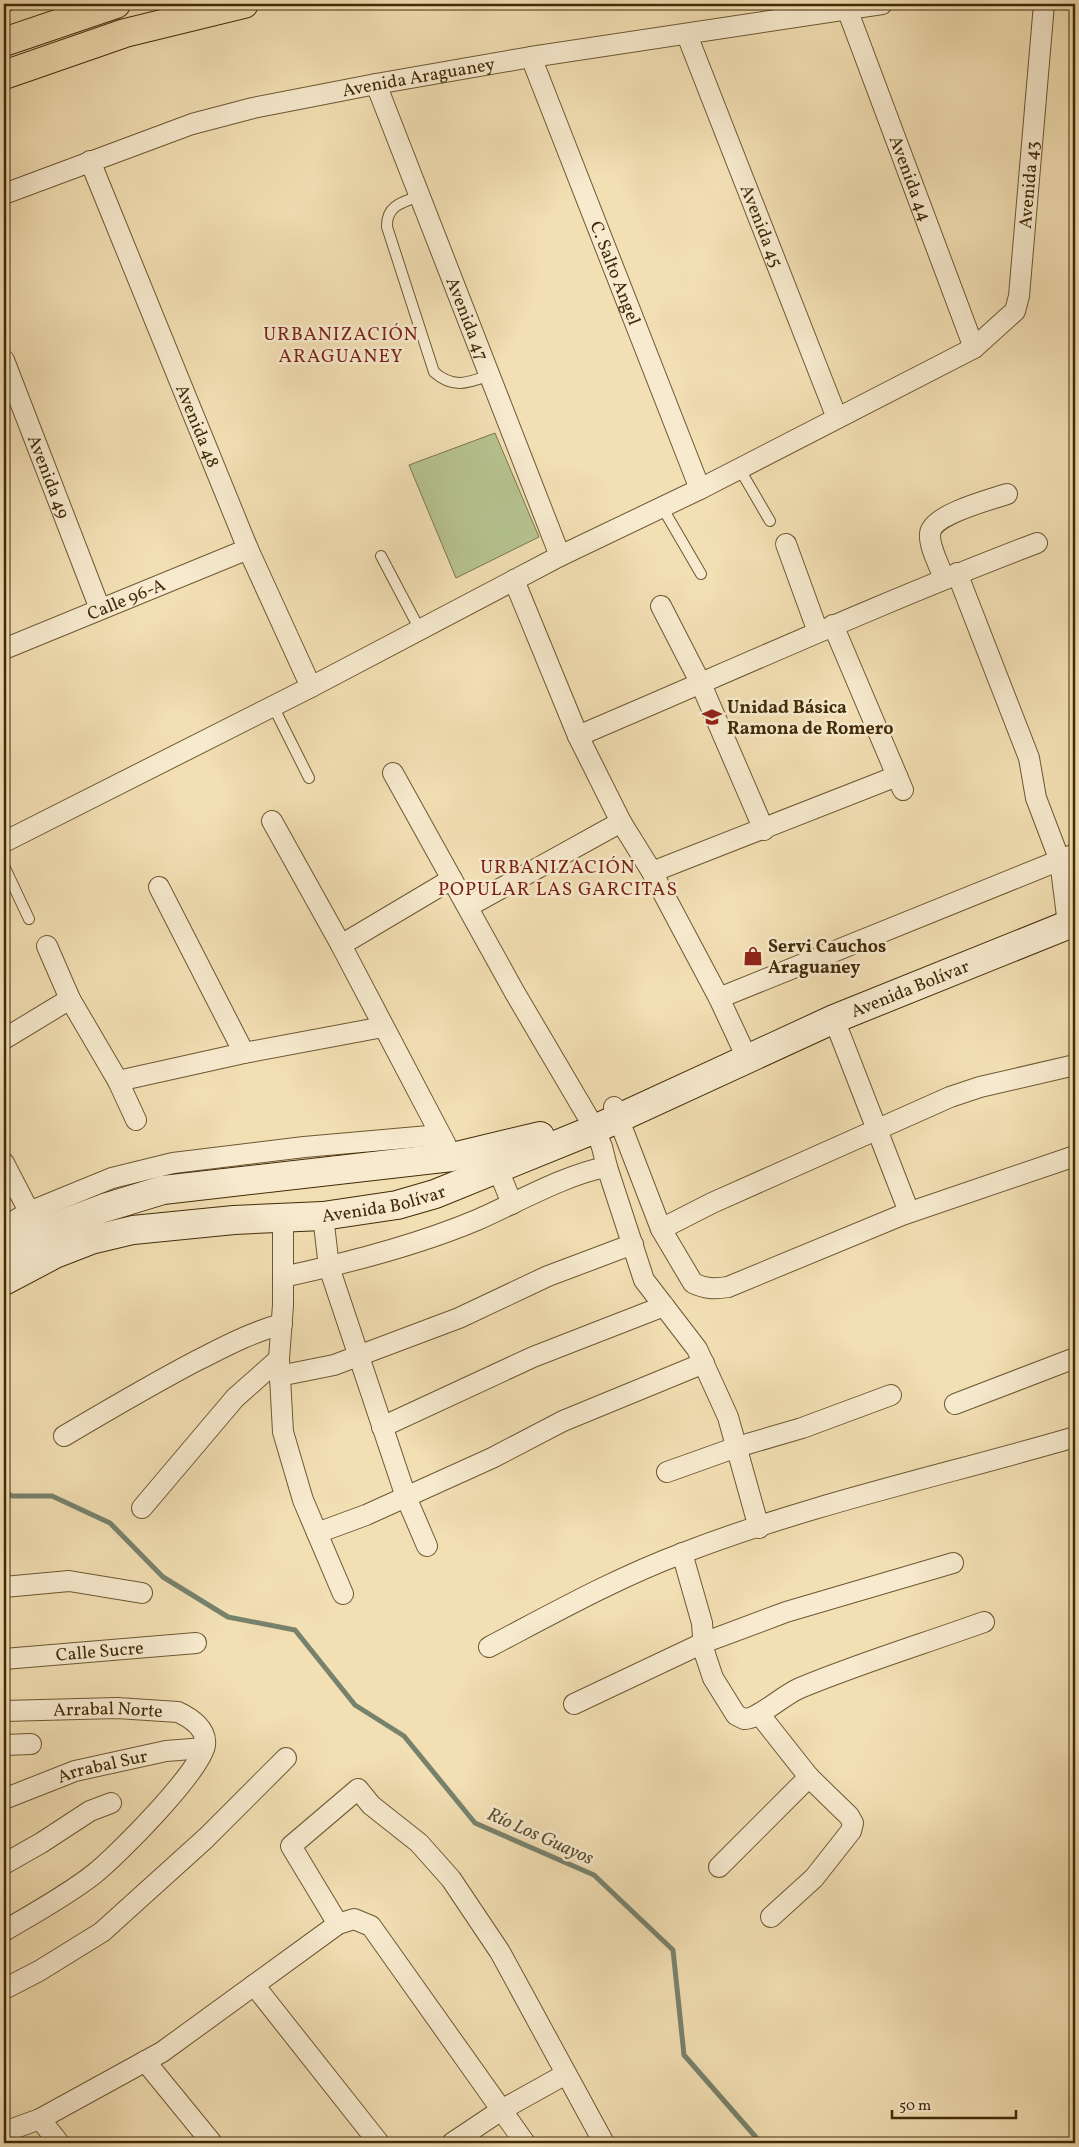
<svg xmlns="http://www.w3.org/2000/svg" width="1079" height="2147" viewBox="0 0 1079 2147" font-family="Vollkorn,serif">
<style>
.garden{fill:#b6c390;stroke:#7c774c}
.lines{fill:none;stroke-linecap:round;stroke-linejoin:round}
.stream{stroke:#77826d;stroke-width:5}
.service-casing{stroke:#6d5833;stroke-width:12}
.minor-casing{stroke:#6d5833;stroke-width:22}
.secondary-casing{stroke:#412b08;stroke-width:30}
.motorway-casing{stroke:#412b08;stroke-width:30}
.service{stroke:#f7eace;stroke-width:10}
.minor{stroke:#f7eace;stroke-width:20}
.secondary{stroke:#f7eace;stroke-width:28}
.motorway{stroke:#f2dfb3;stroke-width:28}
.labels{text-anchor:middle;stroke-width:5;stroke-linejoin:round;paint-order:stroke}
.street-label{font-size:18px;fill:#412b08;stroke:#f7eace}
.poi-label{font-size:18px;font-weight:bold;fill:#412b08;stroke:#f7eace;text-anchor:start}
.neighbourhood-label{font-size:19px;letter-spacing:1px;fill:#7a1f14;stroke:#f7eace}
.water-label{font-size:19px;font-style:italic;fill:#584f32;stroke:#f7eace}
</style>
<rect width="100%" height="100%" fill="#f2dfb3"/>
<filter id="stains"><feTurbulence type="fractalNoise" baseFrequency=".004" numOctaves="4"/><feColorMatrix values="0 0 0 0 .2 0 0 0 0 .09 0 0 0 0 .02 0 0 0 .5 -.17"/></filter>
<radialGradient id="worn" r=".72"><stop offset=".6" stop-color="#630" stop-opacity="0"/><stop offset="1" stop-color="#630" stop-opacity=".3"/></radialGradient>
<path class="garden" d="M495,433L539,537L456,578L409,465Z"/>
<g class="lines">
<path class="stream" d="M4,11L23,4
M4,1491L12,1496H52L110,1523L163,1577L228,1617L295,1630L355,1705L404,1736L475,1823L594,1875L673,1950L684,2055L761,2143"/>
<defs>
<path id="service" d="M420,196C402,202 386,206 387,227L434,372C453,389 468,383 490,375
M739,468L770,521
M662,507L701,574
M381,556L420,630
M273,706L309,778
M4,866L29,919"/>
<g id="minor">
<path id="s1" d="M847,9L974,348"/>
<path id="s2" d="M687,35L837,418"/>
<path id="s3" d="M531,57L700,489"/>
<path id="s4" d="M376,84L560,556"/>
<path id="s5" d="M90,161L248,549L311,687"/>
<path id="s6" d="M4,194L192,124L253,108L376,84L531,57L882,4"/>
<path id="s7" d="M4,360L100,609"/>
<path d="M786,544L818,632"/>
<path d="M957,573L1029,758L1036,798L1060,861L1068,924"/>
<path d="M944,579C940,566 929,548 930,534C931,515 989,500 1007,494"/>
<path d="M514,580L578,736L621,822L652,872L719,998L747,1058"/>
<path d="M661,606L701,684L764,830"/>
<path d="M833,625L903,790"/>
<path id="s8" d="M4,649L248,549"/>
<path d="M578,736C731,671 882,602 1037,543"/>
<path d="M393,773L515,993L595,1129L602,1147L607,1167"/>
<path d="M272,821L341,945L446,1145"/>
<path id="s9" d="M4,842L311,687L560,556L700,489L974,348L1015,311L1019,296L1044,4"/>
<path d="M652,872L897,776"/>
<path d="M159,887L244,1053"/>
<path d="M469,906L621,822"/>
<path d="M341,945L452,879"/>
<path d="M47,946L70,999L118,1081L136,1120"/>
<path d="M719,998L1075,854"/>
<path d="M834,1019L909,1212"/>
<path d="M4,1039L70,999"/>
<path d="M118,1081L244,1053L383,1027"/>
<path d="M614,1107L661,1229L693,1283C705,1289 715,1289 728,1287L902,1215L1075,1156"/>
<path d="M4,1163L35,1223"/>
<path d="M498,1169L512,1204"/>
<path d="M323,1216L329,1267L406,1497L427,1546"/>
<path d="M283,1218V1305L279,1359L283,1432L303,1500L343,1594"/>
<path d="M4,1227L29,1212L112,1178L173,1163L304,1147L440,1135"/>
<path d="M661,1229L712,1203L950,1097L980,1087L1075,1065"/>
<path d="M283,1277C348,1263 415,1246 477,1220C516,1203 566,1174 607,1167L644,1280L697,1349L728,1417L759,1528"/>
<path d="M279,1376L334,1365L459,1318L548,1276L633,1244"/>
<path d="M955,1404L1075,1358"/>
<path d="M382,1427L533,1357L664,1306"/>
<path d="M64,1436C108,1410 152,1384 198,1360C226,1346 252,1332 282,1324"/>
<path d="M667,1472L737,1447L802,1428L891,1395"/>
<path d="M142,1508L235,1398L279,1359"/>
<path d="M317,1533L366,1515L492,1458L563,1421L704,1363"/>
<path d="M682,1553L702,1623L704,1651L713,1678L736,1715L744,1719C757,1720 783,1695 800,1688C860,1663 923,1644 984,1622"/>
<path d="M4,1587L69,1581L142,1593"/>
<path d="M489,1647C552,1614 616,1578 683,1553C810,1504 945,1475 1075,1437"/>
<path id="s10" d="M4,1659L196,1643"/>
<path d="M574,1704L703,1643L786,1612L953,1563"/>
<path id="s11" d="M4,1711L117,1708L178,1712C191,1718 207,1729 205,1745C201,1771 117,1856 94,1874C66,1896 34,1913 4,1931"/>
<path d="M4,1745L31,1744"/>
<path id="s12" d="M4,1799L75,1771L166,1751L204,1748"/>
<path d="M4,1864L41,1843L90,1811L111,1803"/>
<path d="M719,1867L809,1777L760,1715"/>
<path d="M771,1917L814,1878L851,1831L853,1823L849,1816L809,1777"/>
<path d="M338,1924L291,1846L358,1789L371,1805L419,1843L451,1879L500,1952L604,2143"/>
<path d="M254,1985L379,2143"/>
<path d="M4,1989L39,1971L102,1932L206,1838L286,1758"/>
<path d="M145,2061L212,2143"/>
<path d="M40,2119L59,2143"/>
<path d="M4,2132L40,2119L162,2052L338,1924L354,1919L371,1926L525,2143"/>
<path d="M452,2143L503,2109L566,2074"/>
</g>
<g id="secondary">
<path d="M4,1252L40,1232L104,1208L163,1190L452,1157L540,1136"/>
<path id="s13" d="M4,1281L55,1254L91,1240L133,1230L234,1220L323,1216L397,1205L435,1194L595,1129L834,1019L1075,922"/>
</g>
<path id="motorway" d="M4,42L116,4
M4,75L125,33L244,4"/>
</defs>
<use href="#service" class="service-casing"/>
<use href="#minor" class="minor-casing"/>
<use href="#secondary" class="secondary-casing"/>
<use href="#motorway" class="motorway-casing"/>
<use href="#service" class="service"/>
<use href="#minor" class="minor"/>
<use href="#secondary" class="secondary"/>
<use href="#motorway" class="motorway"/>
</g>
<defs>
<symbol id="school-bare" viewBox="-9 -9 18 18"><path d="M0-5L7-2L0 1L-7-2ZM-4 1L0 2.5L4 1V4Q0 6-4 4Z" fill="#8f2418" stroke="#f7eace" stroke-width="2.5" paint-order="stroke"/></symbol>
<symbol id="shop-bare" viewBox="-9 -9 18 18"><path d="M-5-2.5h2.3a2.7 3.5 0 0 1 5.4 0H5L5.5 6h-11ZM-1.5-2.5h3a1.5 2.3 0 0 0-3 0Z" fill="#8f2418" stroke="#f7eace" stroke-width="2.5" paint-order="stroke"/></symbol>
</defs>
<g fill-rule="evenodd">
<use href="#school-bare" x="698" y="703" width="28" height="28"/>
<use href="#shop-bare" x="739" y="942" width="28" height="28"/>
</g>
<g class="labels">
<g class="street-label">
<text dy="6" stroke="none"><textPath href="#s6" startOffset="432">Avenida Araguaney</textPath></text>
<text dy="6" stroke="none"><textPath href="#s1" startOffset="181">Avenida 44</textPath></text>
<text dy="6" stroke="none"><textPath href="#s9" startOffset="1271">Avenida 43</textPath></text>
<text dy="6" stroke="none"><textPath href="#s2" startOffset="205">Avenida 45</textPath></text>
<text dy="6" stroke="none"><textPath href="#s3" startOffset="232">C. Salto Angel</textPath></text>
<text dy="6" stroke="none"><textPath href="#s4" startOffset="252">Avenida 47</textPath></text>
<text dy="6" stroke="none"><textPath href="#s5" startOffset="286">Avenida 48</textPath></text>
<text dy="6" stroke="none"><textPath href="#s7" startOffset="125">Avenida 49</textPath></text>
<text dy="6" stroke="none"><textPath href="#s8" startOffset="132">Calle 96-A</textPath></text>
<text dy="6" stroke="none"><textPath href="#s13" startOffset="962">Avenida Bolívar</textPath></text>
<text dy="6" stroke="none"><textPath href="#s13" startOffset="392">Avenida Bolívar</textPath></text>
<text dy="6" stroke="none"><textPath href="#s10" startOffset="96">Calle Sucre</textPath></text>
<text dy="6" stroke="none"><textPath href="#s11" startOffset="104">Arrabal Norte</textPath></text>
<text dy="6" stroke="none"><textPath href="#s12" startOffset="104">Arrabal Sur</textPath></text>
</g>
<g class="poi-label">
<text x="727" y="713">Unidad Básica<tspan x="727" dy="21">Ramona de Romero</tspan></text>
<text x="768" y="952">Servi Cauchos<tspan x="768" dy="21">Araguaney</tspan></text>
</g>
<g class="neighbourhood-label">
<text x="341" y="340">URBANIZACIÓN<tspan x="341" dy="22">ARAGUANEY</tspan></text>
<text x="558" y="873">URBANIZACIÓN<tspan x="558" dy="22">POPULAR LAS GARCITAS</tspan></text>
</g>
<g class="water-label">
<text transform="translate(541 1835) rotate(24)" y="7">Río Los Guayos</text>
</g>
</g>
<rect width="1079" height="2147" fill="none" stroke="#f2dfb3" stroke-width="20"/>
<rect x="5" y="5" width="1069" height="2137" fill="none" stroke="#412b08" stroke-width="2.5"/>
<rect x="10" y="10" width="1059" height="2127" fill="none" stroke="#412b08"/>
<path d="M892 2110v8h124v-8" fill="none" stroke="#412b08" stroke-width="2.5"/>
<text x="899" y="2110" font-size="15" fill="#412b08" stroke="#f7eace" stroke-width="4" paint-order="stroke">50 m</text>
<rect width="100%" height="100%" filter="url(#stains)"/>
<rect width="100%" height="100%" fill="url(#worn)"/>
</svg>
